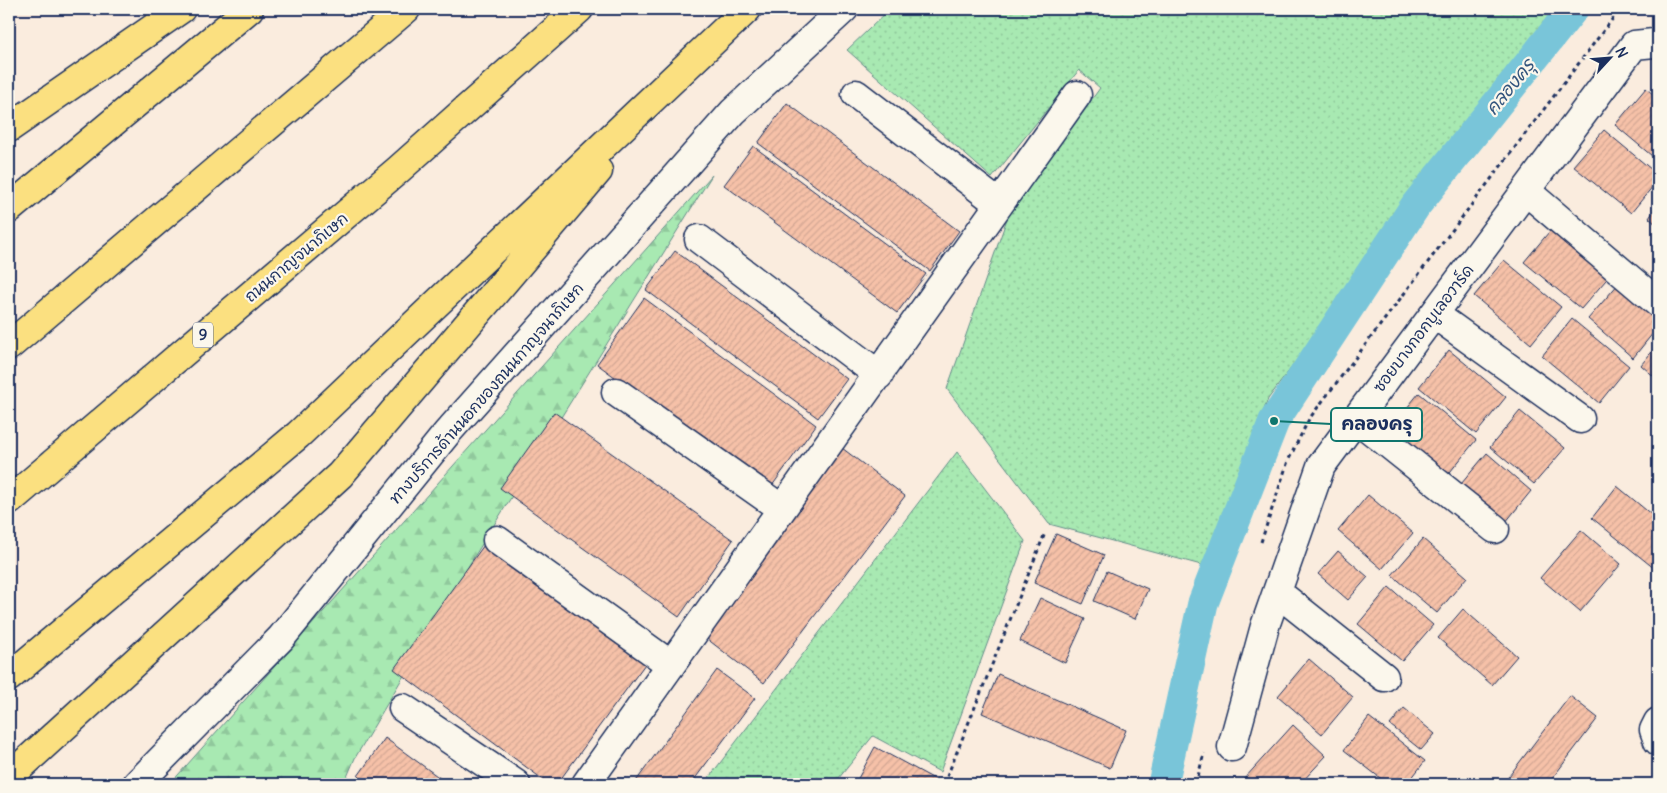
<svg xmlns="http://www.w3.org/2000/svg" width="1667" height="793" viewBox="0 0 1667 793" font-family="Delius,'Playpen Sans Thai',sans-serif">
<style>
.grass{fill:url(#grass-dots);stroke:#628c88}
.forest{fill:url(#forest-firs);stroke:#628c88}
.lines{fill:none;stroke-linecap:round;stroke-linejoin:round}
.canal{stroke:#79c5d9;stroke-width:31}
.building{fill:url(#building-hatch);stroke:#1b2f5e}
.minor-casing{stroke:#1b2f5e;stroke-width:31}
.secondary-casing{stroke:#1b2f5e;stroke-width:31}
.motorway-casing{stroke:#1b2f5e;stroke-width:31}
.path{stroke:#1b2f5e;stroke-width:3;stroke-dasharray:4 4;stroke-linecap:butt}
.minor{stroke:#fbf7ec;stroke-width:28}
.secondary{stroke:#fbf7ec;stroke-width:28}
.motorway{stroke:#fbe080;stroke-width:28}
.labels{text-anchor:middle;stroke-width:4.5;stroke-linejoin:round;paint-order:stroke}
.shield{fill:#fbf7ec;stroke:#5e6b89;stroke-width:1}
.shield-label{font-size:15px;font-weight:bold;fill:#1b2f5e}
.street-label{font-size:16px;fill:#1b2f5e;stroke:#fbf7ec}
.water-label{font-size:18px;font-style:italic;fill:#32547d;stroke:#fbf7ec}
.leader{fill:none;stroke:#0f766e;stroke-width:2}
.callout-dot{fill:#0f766e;stroke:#fbf7ec;stroke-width:2}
.callout{fill:#fbf7ec;stroke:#0f766e;stroke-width:2}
.callout-label{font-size:18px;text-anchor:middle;font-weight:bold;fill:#1b2f5e}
</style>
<defs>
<pattern id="grass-dots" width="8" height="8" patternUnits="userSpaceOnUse" patternTransform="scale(1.25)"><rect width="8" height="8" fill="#a8e9b2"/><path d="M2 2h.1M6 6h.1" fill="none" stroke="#90c89c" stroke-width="1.8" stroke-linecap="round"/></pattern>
<pattern id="forest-firs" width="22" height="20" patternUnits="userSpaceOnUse" patternTransform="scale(1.25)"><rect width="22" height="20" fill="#a8e9b2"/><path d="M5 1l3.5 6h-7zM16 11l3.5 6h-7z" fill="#90c89c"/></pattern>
<pattern id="building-hatch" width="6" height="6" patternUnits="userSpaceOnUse" patternTransform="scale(1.25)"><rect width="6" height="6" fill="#f6c1a8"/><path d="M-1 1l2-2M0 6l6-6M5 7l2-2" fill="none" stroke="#d2a693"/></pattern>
</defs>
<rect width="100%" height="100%" fill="#faecde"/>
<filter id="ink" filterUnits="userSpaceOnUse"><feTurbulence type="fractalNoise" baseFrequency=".02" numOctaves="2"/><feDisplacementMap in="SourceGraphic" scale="10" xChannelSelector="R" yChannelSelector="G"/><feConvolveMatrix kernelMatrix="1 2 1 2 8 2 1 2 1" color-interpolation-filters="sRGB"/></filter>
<g filter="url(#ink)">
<path class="grass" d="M890,9H1559L1268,399L1205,566L1049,524L947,389L1009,213L1100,88L1079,70L992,178L847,50Z
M957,452L1025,541L940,772L873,736L834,784H704Z"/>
<path class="forest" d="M712,175L474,557L355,758L344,784H170Z"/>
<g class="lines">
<path class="canal" d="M1163,784L1203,603L1274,421L1416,205L1573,9"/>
</g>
<path class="building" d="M1646,88L1658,99V161L1615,125Z
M787,103L959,231L930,271L758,143Z
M1604,130L1658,175V180L1631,213L1573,166Z
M753,146L926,274L897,313L724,185Z
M1658,205V226L1649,218Z
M1554,226L1612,273L1581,309L1524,262Z
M675,251L847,379L818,418L646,290Z
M1504,260L1561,307L1531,344L1474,296Z
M1619,283L1658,317V327L1633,358L1588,319Z
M644,298L816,425L769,490L597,364Z
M1572,319L1629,366L1599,403L1542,356Z
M1658,344V380L1641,365Z
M1449,350L1506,397L1476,434L1419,387Z
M1419,393L1476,440L1446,477L1389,430Z
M1520,411L1565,448L1534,484L1490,447Z
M554,412L733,540L679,617L500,488Z
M842,448L905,496L764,683L702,635Z
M1487,453L1531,491L1501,528L1456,490Z
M1617,486L1658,520V565L1655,569L1592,518Z
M1368,495L1413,533L1382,569L1338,531Z
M1581,530L1621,564L1580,612L1540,578Z
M1056,534L1104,555L1083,604L1034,583Z
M1423,539L1467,577L1437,613L1392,575Z
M484,545L645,664L557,784H549L394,669Z
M1338,551L1368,577L1348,600L1318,574Z
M1107,571L1148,589L1135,619L1094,601Z
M1389,587L1433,625L1402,661L1358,624Z
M1040,598L1085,619L1065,663L1020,641Z
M1463,609L1517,656L1492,685L1438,638Z
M1309,659L1353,697L1322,734L1278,696Z
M717,670L755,698L691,784H634Z
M998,674L1126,730L1110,768L982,713Z
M1570,696L1598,718L1548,784H1503Z
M1404,708L1435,734L1421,750L1390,725Z
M1369,717L1425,761L1407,784H1388L1344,750Z
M1293,725L1326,756L1300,784H1250L1244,779Z
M385,738L448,784H369L358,776Z
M875,747L938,781L936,784H855Z"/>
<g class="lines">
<defs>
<path id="minor" d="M856,94L999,204
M1526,191L1658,303
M699,239L879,375
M1434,314L1580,419
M616,392L782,509
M1356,418L1495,529
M497,540L671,665
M1277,592L1384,677
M403,708L516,784
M1658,722L1654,730L1658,741
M1232,747L1265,626L1321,466L1634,45L1654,43L1658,44
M586,784L1077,95"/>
<path id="secondary" d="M137,784L281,638L447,433L733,112L844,9"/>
<path id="motorway" d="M9,128L181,9
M9,209L249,9
M9,346L406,9
M9,501L398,170L579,9
M9,677L298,435L747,9
M9,777L340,475L598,171"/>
</defs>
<use href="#minor" class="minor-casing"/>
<use href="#secondary" class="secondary-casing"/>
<use href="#motorway" class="motorway-casing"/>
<path class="path" d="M1261,542L1288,461L1309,419L1620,9
M944,784L1045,533
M1196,784L1204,753"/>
<use href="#minor" class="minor"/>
<use href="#secondary" class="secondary"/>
<use href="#motorway" class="motorway"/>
</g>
</g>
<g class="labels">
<rect class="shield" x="193" y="322.5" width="20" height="25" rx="4"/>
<g class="shield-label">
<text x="203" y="340">9</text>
</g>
<g class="street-label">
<text transform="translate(296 257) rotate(-40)" y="6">ถนนกาญจนาภิเษก</text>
<text transform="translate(1423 328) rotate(-53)" y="6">ซอยบางกอกบูเลอวาร์ด</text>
<text transform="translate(486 393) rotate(-49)" y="6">ทางบริการด้านนอกของถนนกาญจนาภิเษก</text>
</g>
<g class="water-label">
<text transform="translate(1510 87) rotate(-51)" y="6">คลองครุ</text>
</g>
</g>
<path class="leader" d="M1274 421L1331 424"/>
<circle class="callout-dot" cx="1274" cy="421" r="5"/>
<rect class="callout" x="1331" y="408" width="91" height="33" rx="5"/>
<g class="callout-label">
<text x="1377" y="430">คลองครุ</text>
</g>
<rect width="1667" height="793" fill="none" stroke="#fbf7ec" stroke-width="30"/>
<rect x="15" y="15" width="1637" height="763" fill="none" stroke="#1b2f5e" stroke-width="2" filter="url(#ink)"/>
<g transform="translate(1610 58) rotate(64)" stroke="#fbf7ec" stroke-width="4" paint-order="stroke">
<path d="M0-4L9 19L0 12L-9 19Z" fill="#1b2f5e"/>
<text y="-8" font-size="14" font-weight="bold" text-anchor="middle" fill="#1b2f5e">N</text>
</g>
</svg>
